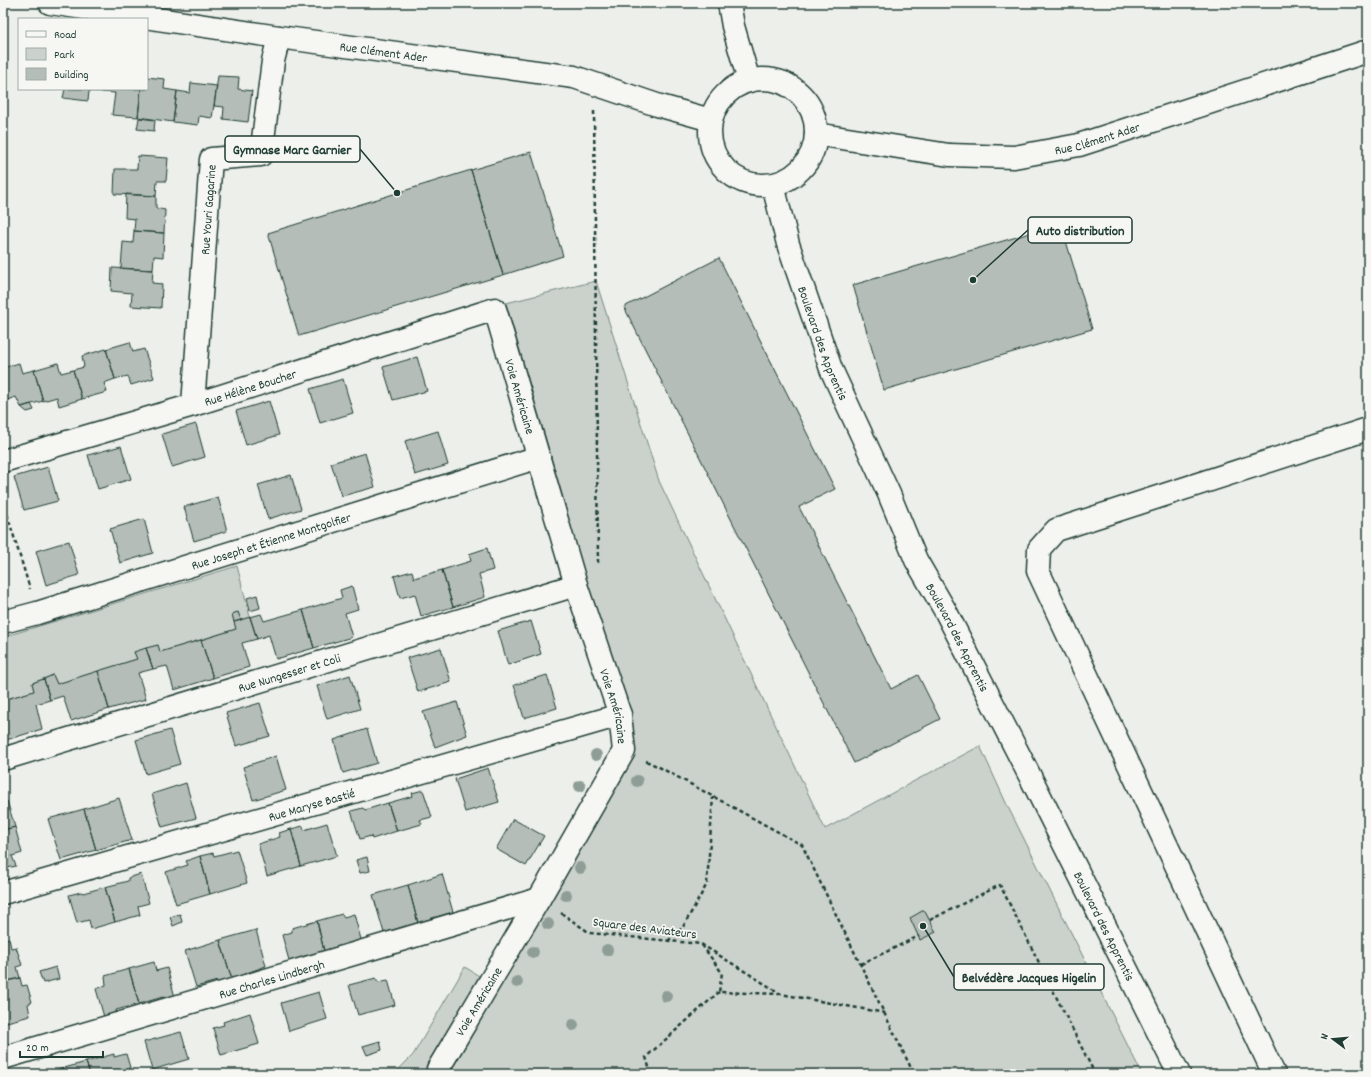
<svg xmlns="http://www.w3.org/2000/svg" width="1371" height="1077" viewBox="0 0 1371 1077" font-family="Dekko,sans-serif">
<style>
.green{fill:#cbd2cc;stroke:#758880}
.building{fill:#b4bdb8;stroke:#1f3d34}
.lines{fill:none;stroke-linecap:round;stroke-linejoin:round}
.minor-casing{stroke:#1f3d34;stroke-width:25}
.major-casing{stroke:#1f3d34;stroke-width:25}
.path{stroke:#1f3d34;stroke-width:2.5;stroke-dasharray:4 3;stroke-linecap:butt}
.minor{stroke:#f6f6f2;stroke-width:22}
.major{stroke:#f6f6f2;stroke-width:22}
.tree{fill:#8e9e96}
.labels{text-anchor:middle;stroke-width:3.5;stroke-linejoin:round;paint-order:stroke}
.street-label{font-size:13px;fill:#1f3d34;stroke:#f6f6f2}
.leader{fill:none;stroke:#1f3d34;stroke-width:1.5}
.callout-dot{fill:#1f3d34;stroke:#f6f6f2;stroke-width:1.5}
.callout{fill:#f6f6f2;stroke:#1f3d34;stroke-width:1.5}
.callout-label{font-size:14px;text-anchor:middle;font-weight:bold;fill:#1f3d34}
</style>
<rect width="100%" height="100%" fill="#edefea"/>
<filter id="ink" filterUnits="userSpaceOnUse"><feTurbulence type="fractalNoise" baseFrequency=".025" numOctaves="2"/><feDisplacementMap in="SourceGraphic" scale="8" xChannelSelector="R" yChannelSelector="G"/><feConvolveMatrix kernelMatrix="1 2 1 2 8 2 1 2 1" color-interpolation-filters="sRGB"/></filter>
<g filter="url(#ink)">
<path class="green" d="M596,281L659,481L825,829L980,746L1007,805L1142,1074H442L632,755L562,494L506,303Z
M237,566L250,617L241,620L238,612L232,614L236,629L160,652L158,645L134,652L137,659L57,684L53,675L32,683L34,691L3,700V637Z
M465,967L479,976L425,1073L426,1074H394L413,1055Z"/>
<path class="building" d="M218,76L239,77L238,89L252,91L248,122L223,119L224,107L214,106Z
M147,77L165,79L164,89L177,91L173,122L138,117L141,89H147Z
M191,83L217,86L212,118L199,116L198,125L173,122L177,91L190,93Z
M65,89H103V92L89,91L88,101L63,98Z
M103,89H141L138,117L112,115L115,93L103,92Z
M139,118L155,120L154,131L137,129Z
M531,152L563,256L503,275L471,170Z
M138,156L168,158L166,181H157L156,196L114,194L115,169H137Z
M471,170L503,275L299,336L268,233Z
M126,194L156,196V208L165,210L164,233L134,231L135,219L125,218Z
M1061,224L1092,329L884,390L853,285Z
M134,231L164,233L163,257L154,256L153,270L121,268L123,242L133,243Z
M719,258L835,489L799,507L891,689L918,675L940,719L854,763L624,307Z
M112,268L153,270L152,283L162,284L161,308L131,306L132,293L111,291Z
M130,342L133,352L144,349L154,378L131,385L128,376L115,379L106,349Z
M106,349L115,379L104,383L107,392L82,399L73,370L84,367L82,356Z
M417,357L427,391L393,400L383,367Z
M19,363L22,373L34,370L43,401L21,407L16,397L4,401L3,368Z
M58,363L61,373L73,370L82,399L59,406L57,397L43,401L34,370Z
M343,379L353,413L320,423L310,389Z
M269,401L279,435L246,445L236,411Z
M31,404L34,410L27,412L21,407Z
M196,424L205,457L172,467L162,434Z
M438,431L448,465L415,475L405,441Z
M121,446L131,479L98,489L88,455Z
M365,453L375,487L342,496L331,463Z
M48,467L58,501L24,510L14,477Z
M291,475L301,509L268,519L258,485Z
M218,497L227,531L194,541L184,507Z
M144,519L153,553L120,563L110,529Z
M69,541L79,575L46,585L36,551Z
M487,548L493,570L479,574L485,597L453,607L442,570L471,561L469,554Z
M442,570L453,607L421,616L415,594L400,598L394,576L412,571L414,578Z
M352,586L358,609L345,613L352,637L314,648L303,610L342,598L340,590Z
M257,595L260,608L250,611L247,598Z
M303,610L314,648L276,659L269,635L257,639L250,617L261,614L264,621Z
M238,612L241,620L234,622L232,614Z
M250,617L257,639L242,643L249,667L213,678L201,640L236,629L234,622Z
M531,621L541,654L508,665L498,631Z
M201,640L213,678L174,690L167,666L153,669L146,648L158,645L160,652Z
M146,648L153,669L138,673L146,699L109,709L98,671L137,659L134,652Z
M441,648L451,682L418,692L407,658Z
M98,671L109,709L71,721L63,696L50,700L44,679L53,675L57,684Z
M350,675L360,709L327,719L317,686Z
M547,675L557,708L524,718L514,685Z
M44,679L50,700L36,704L42,729L6,740L3,731V700L34,691L32,683Z
M457,702L467,735L435,747L423,712Z
M260,703L270,736L236,746L226,713Z
M367,729L377,763L343,773L334,740Z
M170,730L180,764L146,774L136,740Z
M276,756L286,790L253,800L243,767Z
M488,768L499,802L465,812L455,779Z
M186,783L196,818L162,827L152,794Z
M423,790L432,817L420,820L422,824L397,831L388,803L413,796L412,793Z
M119,798L132,840L96,850L84,809Z
M7,801L15,827L3,830V802Z
M388,803L397,831L372,839L371,836L360,839L351,811L363,808L365,810Z
M84,809L96,850L61,860L48,819Z
M513,819L544,836L526,866L496,849Z
M327,823L337,856L301,866L291,829L303,826L304,830Z
M15,827L22,853L12,856L16,866L3,869V830Z
M291,829L301,866L267,876L258,844L280,837L279,833Z
M237,850L247,883L210,894L200,856L213,853L214,856Z
M200,856L210,894L176,904L166,872L188,865L186,861Z
M367,857L370,871L360,873L356,860Z
M141,874L149,903L138,906L140,915L115,922L105,887L128,881V878Z
M442,874L453,912L430,919L431,923L419,927L408,885Z
M408,885L419,927L408,931L406,926L384,933L373,895Z
M105,887L115,922L91,929L89,920L77,923L69,895L81,892L83,893Z
M924,910L936,932L920,940L910,918Z
M180,914L182,922L173,926L170,917Z
M342,914L344,917L354,914L362,943L350,947V943L324,951L317,921Z
M317,921L324,951L301,957L302,961L290,964L282,935L292,932V928Z
M406,926L408,931L386,937L384,933Z
M256,930L266,966L244,974L245,977L232,980L220,940Z
M9,938L11,948L16,947L22,965L17,967L20,978L3,982V940Z
M220,940L232,980L218,985L217,981L196,987L185,951Z
M154,962L156,971L167,968L175,997L164,1000L163,997L139,1004L129,969Z
M56,967L59,979L43,983L39,972Z
M129,969L139,1004L116,1010L117,1014L104,1017L96,989L106,985L105,976Z
M20,978L22,986L27,985L32,1002L28,1004L30,1016L3,1023V982Z
M376,978L378,982L388,980L395,1005L358,1015L349,985Z
M319,992L327,1019L289,1031L281,1003Z
M250,1013L259,1044L221,1055L213,1028L224,1025L223,1022Z
M181,1032L189,1059L152,1070L144,1042Z
M380,1041L382,1050L367,1055L363,1046Z
M114,1054V1057L126,1054L132,1074H90L86,1062Z
M86,1062L90,1074H55L58,1073L57,1070Z"/>
<g class="lines">
<defs>
<g id="minor">
<path id="s1" d="M50,3L279,37L574,77L657,105L711,120"/>
<path id="s2" d="M816,134L949,155L1014,157L1079,145L1368,51"/>
<path id="s3" d="M193,405L211,159L261,155L273,61L279,37"/>
<path id="s4" d="M3,461L193,405L495,309L576,585L620,715L624,751L539,899L438,1069"/>
<path id="s5" d="M3,622L37,613L539,457"/>
<path id="s6" d="M3,759L576,585"/>
<path id="s7" d="M3,893L620,715"/>
<path id="s8" d="M3,1058L539,899"/>
<path d="M1274,1074L1038,571L1039,549L1056,530L1368,429"/>
</g>
<g id="major">
<path d="M729,3L733,26L749,81"/>
<circle cx="763" cy="132" r="53"/>
<path id="s9" d="M773,185L788,244L831,369L889,494L916,560L946,612L1037,790L1179,1074"/>
</g>
</defs>
<use href="#minor" class="minor-casing"/>
<use href="#major" class="major-casing"/>
<path class="path" d="M594,111L598,564
M3,501L30,589
M646,761L661,768L802,845L914,1074
M561,913L590,933L701,944L781,994L885,1013
M930,920L1000,885L1095,1074
M668,941L683,927L707,884L713,797
M702,945L722,973L719,992L780,994
M861,964L919,936
M651,1074L646,1057L719,992"/>
<use href="#minor" class="minor"/>
<use href="#major" class="major"/>
</g>
<g class="tree">
<circle cx="596" cy="755" r="6"/>
<circle cx="637" cy="781" r="6"/>
<circle cx="580" cy="786" r="6"/>
<circle cx="580" cy="868" r="6"/>
<circle cx="566" cy="895" r="6"/>
<circle cx="548" cy="924" r="6"/>
<circle cx="607" cy="950" r="6"/>
<circle cx="533" cy="952" r="6"/>
<circle cx="517" cy="982" r="6"/>
<circle cx="666" cy="996" r="6"/>
<circle cx="573" cy="1025" r="6"/>
</g>
</g>
<g class="labels">
<g class="street-label">
<text dy="5" stroke="none"><textPath href="#s1" startOffset="337">Rue Clément Ader</textPath></text>
<text dy="5" stroke="none"><textPath href="#s2" startOffset="285">Rue Clément Ader</textPath></text>
<text dy="5" stroke="none"><textPath href="#s3" startOffset="196">Rue Youri Gagarine</textPath></text>
<text dy="5" stroke="none"><textPath href="#s9" startOffset="166">Boulevard des Apprentis</textPath></text>
<text dy="5" stroke="none"><textPath href="#s4" startOffset="258">Rue Hélène Boucher</textPath></text>
<text dy="5" stroke="none"><textPath href="#s4" startOffset="606">Voie Américaine</textPath></text>
<text dy="5" stroke="none"><textPath href="#s5" startOffset="280">Rue Joseph et Étienne Montgolfier</textPath></text>
<text dy="5" stroke="none"><textPath href="#s9" startOffset="490">Boulevard des Apprentis</textPath></text>
<text dy="5" stroke="none"><textPath href="#s6" startOffset="299">Rue Nungesser et Coli</textPath></text>
<text dy="5" stroke="none"><textPath href="#s4" startOffset="930">Voie Américaine</textPath></text>
<text dy="5" stroke="none"><textPath href="#s7" startOffset="321">Rue Maryse Bastié</textPath></text>
<text dy="5" stroke="none"><textPath href="#s9" startOffset="814">Boulevard des Apprentis</textPath></text>
<text transform="translate(645 927) rotate(7)" y="5">Square des Aviateurs</text>
<text dy="5" stroke="none"><textPath href="#s8" startOffset="280">Rue Charles Lindbergh</textPath></text>
<text transform="translate(478 1001) rotate(-59)" y="5">Voie Américaine</text>
</g>
</g>
<path class="leader" d="M397 193L360 149M973 280L1028 230M923 926L954 977"/>
<g class="callout-dot">
<circle cx="397" cy="193" r="4"/>
<circle cx="973" cy="280" r="4"/>
<circle cx="923" cy="926" r="4"/>
</g>
<g class="callout">
<rect x="225" y="136" width="135" height="26" rx="4"/>
<rect x="1028" y="217" width="104" height="26" rx="4"/>
<rect x="954" y="964" width="150" height="26" rx="4"/>
</g>
<g class="callout-label">
<text x="292" y="154">Gymnase Marc Garnier</text>
<text x="1080" y="235">Auto distribution</text>
<text x="1029" y="982">Belvédère Jacques Higelin</text>
</g>
<rect width="1371" height="1077" fill="none" stroke="#f6f6f2" stroke-width="16"/>
<rect x="8" y="8" width="1355" height="1061" fill="none" stroke="#1f3d34" stroke-width="1.5" filter="url(#ink)"/>
<rect x="18" y="18" width="130" height="72" fill="#f6f6f2" stroke="#a0aca6"/>
<rect x="26" y="31" width="20" height="6" fill="#f6f6f2" stroke="#a0aca6"/>
<text x="54" y="38" font-size="12" fill="#1f3d34">Road</text>
<rect x="26" y="48" width="20" height="12" fill="#cbd2cc" stroke="#a0aca6"/>
<text x="54" y="58" font-size="12" fill="#1f3d34">Park</text>
<rect x="26" y="68" width="20" height="12" fill="#b4bdb8" stroke="#a0aca6"/>
<text x="54" y="78" font-size="12" fill="#1f3d34">Building</text>
<g transform="translate(1333 1039) rotate(286)" stroke="#f6f6f2" stroke-width="3" paint-order="stroke">
<path d="M0-3L7 15L0 10L-7 15Z" fill="#1f3d34"/>
<text y="-6" font-size="11" font-weight="bold" text-anchor="middle" fill="#1f3d34">N</text>
</g>
<path d="M20 1051v6h83v-6" fill="none" stroke="#1f3d34" stroke-width="2"/>
<text x="26" y="1051" font-size="12" fill="#1f3d34" stroke="#f6f6f2" stroke-width="3" paint-order="stroke">20 m</text>
</svg>
